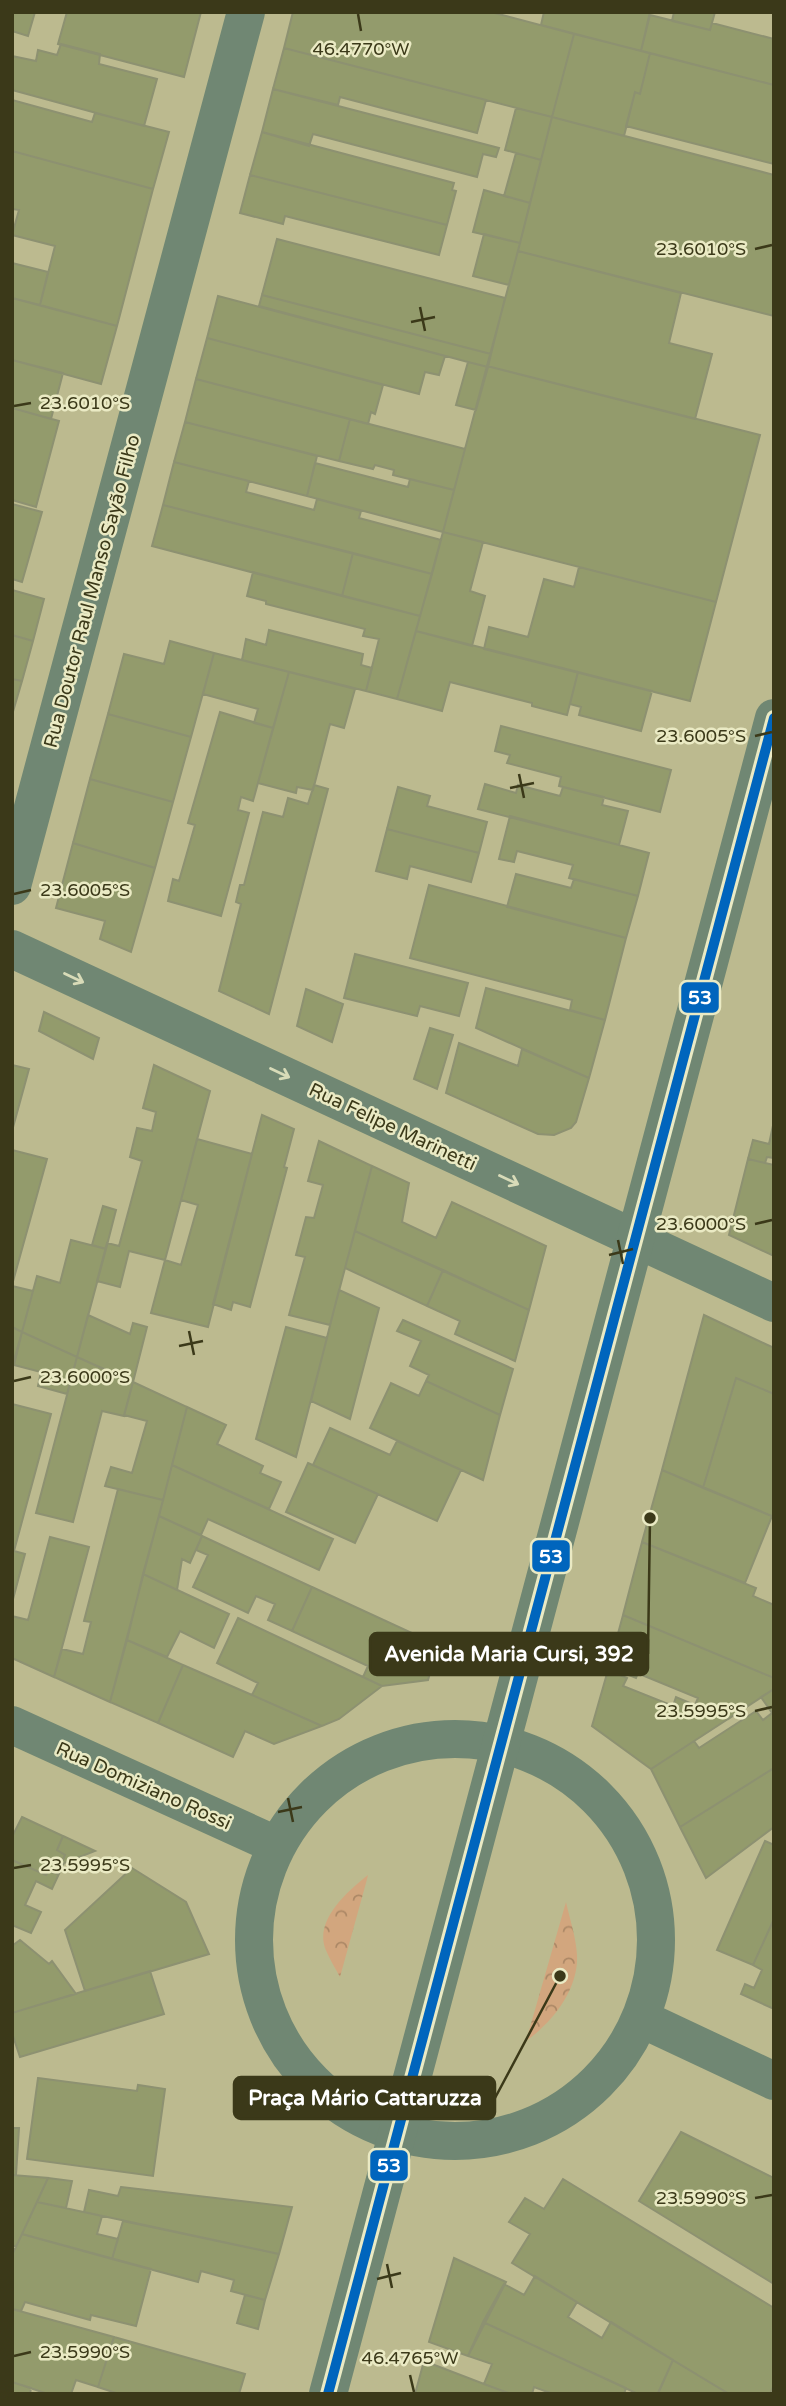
<svg xmlns="http://www.w3.org/2000/svg" width="786" height="2406" viewBox="0 0 786 2406" font-family="'Varela Round',sans-serif">
<style>
.park{fill:url(#park-crowns)}
.building{fill:#939b6c;stroke:#8d9171;stroke-width:2}
.lines{fill:none;stroke-linecap:round;stroke-linejoin:round}
.minor{stroke:#708773;stroke-width:38}
.tertiary{stroke:#708773;stroke-width:38}
.bus-1-casing{stroke:#eaeac4;stroke-width:16}
.bus-1{stroke:#0065bd;stroke-width:10}
.oneway{stroke:#d8dbb8}
.ticks{fill:none;stroke:#3b3919;stroke-width:2.5}
.labels{text-anchor:middle;stroke-width:5;stroke-linejoin:round;paint-order:stroke}
.street-label{font-size:19px;fill:#3b3919;stroke:#eaeac4}
.ticks-label{font-size:18px;text-anchor:middle;fill:#3b3919;stroke:#eaeac4;stroke-width:5;stroke-linejoin:round;paint-order:stroke}
.leader{fill:none;stroke:#3b3919;stroke-width:2.5}
.callout-dot{fill:#3b3919;stroke:#eaeac4;stroke-width:2.5}
.callout{fill:#3b3919;stroke:#3b3919;stroke-width:2.5}
.callout-label{font-size:21px;text-anchor:middle;font-weight:bold;fill:#fff}
.line-badge{stroke:#eaeac4;stroke-width:2.5}
.badge-label{font-size:19px;text-anchor:middle;font-weight:bold;fill:#fff}
</style>
<defs>
<pattern id="park-crowns" width="20" height="18" patternUnits="userSpaceOnUse" patternTransform="scale(1.75)"><rect width="20" height="18" fill="#d2a67e"/><path d="M2 6a3 3 0 1 1 6 0M12 15a3 3 0 1 1 6 0" fill="none" stroke="#ac8866"/></pattern>
</defs>
<rect width="100%" height="100%" fill="#bcba8f"/>
<path class="park" d="M368,1875L366,1883L340,1977C335,1968 329,1958 325,1948C315,1919 349,1890 368,1875Z
M566,1902C570,1920 576,1937 577,1955C579,1989 552,2023 526,2041Z"/>
<path class="building" d="M12,12H35L28,36L12,31Z
M67,12H201L184,77L58,44Z
M293,12H491L574,34L552,117L284,48Z
M544,12H650L641,51L541,25Z
M674,12H715L710,30L672,21Z
M650,15L710,30L712,23L774,39V85L641,51Z
M574,34L650,53L640,94L635,92L624,136L552,117Z
M61,44L100,54L99,64L157,79L144,126L12,90V56L36,61L38,50L57,55Z
M284,48L486,100L477,133L340,97L338,105L273,89Z
M650,53L774,85V164L626,126L635,92L640,94Z
M273,89L499,148L496,157L483,154L477,177L313,134L309,146L262,132Z
M12,100L92,122L95,113L169,132L153,189L12,151Z
M516,108L552,117L541,160L505,150Z
M552,117L774,175V316L518,251Z
M262,132L454,183L452,190L456,191L447,225L250,175Z
M12,151L153,189L117,326L40,305L55,246L12,235L19,210L12,209Z
M516,153L541,160L530,203L504,196Z
M250,175L447,225L439,255L285,216L283,224L240,213Z
M484,190L530,203L520,243L473,232Z
M484,234L520,243L509,285L473,276Z
M277,239L505,298L491,354L262,295Z
M518,251L681,293L669,343L712,354L695,419L487,366Z
M12,263L48,272L40,305L12,298Z
M262,295L491,354L488,367L468,362L259,306Z
M218,296L445,356L439,375L425,372L419,394L207,338Z
M12,298L117,326L101,384L12,360Z
M207,338L383,385L375,414L371,412L368,424L196,379Z
M12,360L63,373L51,419L12,408Z
M468,362L488,367L476,410L456,405Z
M487,366L760,435L716,602L443,532Z
M196,379L350,419L339,461L185,422Z
M12,408L59,421L36,507L12,500Z
M350,419L465,449L454,490L393,475L394,470L375,465L373,469L339,461Z
M185,422L317,456L307,496L174,462Z
M174,462L249,481L246,492L314,510L317,499L361,511L359,518L441,540L432,574L163,505Z
M315,463L408,487L410,479L454,490L443,532L307,496Z
M12,504L42,512L22,582L12,579Z
M163,505L353,553L342,596L152,546Z
M443,532L483,542L470,591L485,596L472,646L416,631Z
M353,553L432,574L420,616L342,596Z
M579,567L716,602L690,701L484,649L489,627L528,637L544,579L574,587Z
M253,572L420,616L397,699L366,691L379,639L363,636L365,629L266,604V601L247,596Z
M12,590L44,599L33,641L12,635Z
M269,630L363,654L361,665L372,668L366,691L242,660L246,639L266,645Z
M416,631L578,672L567,715L532,706V703L450,682L442,711L397,699Z
M12,635L33,641L22,681L12,679Z
M170,641L214,653L191,737L108,714L124,654L164,664Z
M214,653L289,672L273,728L254,723L258,709L203,694Z
M289,672L355,689L344,728L330,724L313,790L297,787L296,793L258,783Z
M578,672L652,691L641,731L579,715L581,707L570,704Z
M12,679L22,681L12,715Z
M220,712L273,728L253,801L241,797L238,810L249,813L221,916L168,901L173,879L179,881L195,825L188,823Z
M108,714L191,737L173,802L90,779Z
M501,726L671,770L660,812L559,786L561,777L507,763L510,755L495,751Z
M90,779L173,802L155,868L73,843Z
M485,784L516,793L518,785L560,796L563,787L604,797L602,805L628,811L619,845L478,809Z
M314,785L328,789L269,1014L219,991L241,904L236,902L240,885H244L263,812L283,817L288,798L308,804Z
M398,787L430,796L427,806L487,822L479,853L387,829Z
M510,816L649,853L638,896L569,878L573,865L517,851L514,862L499,859Z
M387,829L479,853L471,882L410,866L407,879L376,871Z
M73,843L155,868L131,952L100,939L105,921L56,908Z
M516,874L571,888L574,879L638,896L626,938L507,907Z
M429,885L626,938L605,1020L570,1010L572,1000L410,958Z
M355,954L468,983L459,1016L420,1006L417,1016L344,998Z
M486,988L605,1020L589,1078L476,1028Z
M306,989L343,1004L332,1042L297,1026Z
M44,1012L99,1038L93,1059L39,1031Z
M430,1028L453,1035L437,1089L414,1079Z
M459,1043L518,1066L522,1049L589,1078L576,1122L571,1128L554,1135L538,1134L446,1093Z
M12,1065L29,1069L12,1131Z
M154,1065L210,1091L165,1260L129,1251L120,1287L97,1281L107,1243L119,1246L142,1161L130,1157L137,1128L152,1131L156,1112L143,1108Z
M262,1115L294,1129L284,1167L287,1168L250,1307L233,1302L231,1310L213,1304Z
M774,1121V1158L767,1157L765,1163L748,1159L753,1140L769,1144Z
M197,1139L252,1154L208,1327L151,1313L165,1260L181,1265L198,1205L181,1200Z
M319,1141L372,1166L330,1325L289,1315L305,1257L296,1255L306,1217L314,1218L323,1185L308,1181Z
M12,1150L47,1159L12,1285Z
M748,1159L774,1165V1256L729,1235Z
M372,1166L409,1183L402,1222L436,1238L452,1202L546,1246L529,1310L355,1231Z
M103,1206L116,1210L106,1249L92,1245Z
M355,1231L443,1270L427,1306L345,1268Z
M71,1240L106,1249L77,1357L22,1332L37,1276L60,1283Z
M443,1270L529,1310L515,1361L455,1334L460,1321L427,1306Z
M12,1286L33,1291L22,1332L12,1327Z
M339,1290L379,1308L350,1419L311,1401Z
M88,1315L130,1334L133,1323L147,1327L133,1382L77,1357Z
M704,1315L774,1348V1394L736,1378L703,1488L662,1470Z
M403,1320L513,1369L500,1415L426,1381L429,1375L410,1366L421,1341L397,1331Z
M12,1327L22,1332L14,1360H12Z
M286,1327L327,1338L296,1457L256,1439Z
M22,1332L77,1357L67,1394L38,1386L41,1372L14,1365Z
M77,1357L133,1382L124,1416L102,1411L73,1522L36,1513Z
M736,1378L774,1394V1517L703,1488Z
M426,1381L500,1415L483,1480L370,1428L391,1383L419,1396Z
M133,1382L187,1407L163,1500L105,1486L111,1467L132,1473L147,1421L124,1415Z
M12,1404L51,1414L14,1551L25,1554L12,1603Z
M187,1407L226,1425L217,1444L263,1466L260,1473L281,1482L269,1509L172,1465Z
M330,1428L390,1455L397,1441L461,1470L437,1521L313,1465Z
M308,1463L378,1494L355,1543L286,1512Z
M172,1465L333,1539L319,1570L208,1519L201,1535L159,1516Z
M662,1470L772,1516L745,1583L642,1542Z
M118,1489L163,1500L110,1702L54,1677L62,1649L83,1654L91,1622L84,1621Z
M159,1516L202,1536L190,1563L182,1559L177,1590L143,1574Z
M202,1536L312,1587L292,1631L268,1620L275,1604L256,1596L248,1613L193,1587L208,1555L196,1550Z
M50,1537L89,1547L54,1677L12,1658V1616L28,1620Z
M642,1542L756,1588L753,1596L774,1605V1678L623,1615Z
M143,1574L229,1614L214,1648L180,1631L167,1657L127,1640Z
M312,1587L438,1645L428,1680L382,1686L363,1677L368,1666L292,1631Z
M623,1615L774,1678V1689L728,1719L695,1705L698,1698L642,1675L638,1673L636,1678L609,1667Z
M238,1618L363,1677L382,1686L339,1719L322,1726L252,1695L258,1683L217,1663Z
M127,1640L183,1665L158,1723L110,1702Z
M183,1665L252,1695L322,1726L274,1744L245,1731L233,1757L158,1723Z
M608,1670L627,1678L623,1686L673,1706L676,1697L728,1719L651,1769L592,1726Z
M774,1689V1768L680,1827L651,1769L694,1741L699,1748L756,1711L763,1720L772,1713L761,1697Z
M774,1768V1827L706,1878L680,1827Z
M22,1817L63,1836L57,1850L65,1855L57,1874L49,1871L46,1875L12,1860V1837Z
M63,1836L95,1851L64,1863L52,1889L36,1881L25,1905L41,1912L31,1933L12,1925V1860L46,1875L49,1871L57,1874L65,1855L57,1850Z
M765,1841L774,1845V1919L753,1965L717,1950Z
M132,1868L186,1902L209,1954L85,1991L65,1930Z
M773,1921H774V2009L741,1994L745,1984L754,1988L762,1970L753,1965Z
M20,1940L49,1964L52,1961L76,1994L12,2013V1946Z
M150,1971L164,2014L20,2057L12,2033V2013Z
M38,2078L137,2091L138,2085L165,2089L153,2176L27,2159Z
M12,2128H19L16,2175H12Z
M681,2132L774,2178V2284L639,2201Z
M12,2175L48,2178L16,2247L12,2245Z
M48,2178L72,2181L66,2208L37,2202Z
M563,2179L774,2308V2385L770,2394H729L512,2263L530,2234L509,2222L525,2198L544,2209Z
M121,2187L292,2207L279,2254L84,2212L89,2190L118,2196Z
M37,2202L102,2216L97,2234L118,2239L112,2259L22,2234Z
M123,2221L279,2254L265,2300L231,2291L234,2280L201,2271L198,2282L112,2259Z
M22,2234L151,2269L136,2326L91,2315L90,2320L25,2302L21,2311L12,2309V2255Z
M454,2258L506,2282L468,2356L429,2342Z
M535,2276L577,2302L568,2317L602,2338L611,2322L673,2360L658,2394H638L483,2322L504,2284L524,2295Z
M245,2295L265,2300L258,2329L237,2323Z
M12,2309L114,2337L98,2387L76,2380L71,2394H48L12,2382Z
M483,2322L626,2388L624,2394H553L534,2387L532,2394H511L484,2384L492,2364L468,2356Z
M114,2337L245,2374L239,2394H119L98,2387Z
M673,2360L729,2394L658,2393Z
M424,2361L484,2384L511,2394H415Z
M12,2382L31,2388L30,2394H12Z"/>
<g class="lines">
<path class="minor" d="M12,886L246,12
M12,949L774,1303
M12,1725L276,1845
M254 1940a201 201 0 1 1 402 0a201 201 0 1 1-402 0Z
M642,2019L774,2081"/>
<path class="tertiary" d="M328,2394L774,718"/>
<defs>
<path id="bus-1" d="M328,2394L774,718"/>
</defs>
<use href="#bus-1" class="bus-1-casing"/>
<use href="#bus-1" class="bus-1"/>
</g>
<defs><path id="oneway-shaft" d="M-6 0H5M1.5-3L5.5 0L1.5 3" fill="none" stroke-width="1.6" stroke-linecap="round" stroke-linejoin="round" transform="scale(1.75)"/></defs>
<g class="oneway">
<use href="#oneway-shaft" transform="translate(74 978) rotate(25)"/>
<use href="#oneway-shaft" transform="translate(280 1073) rotate(25)"/>
<use href="#oneway-shaft" transform="translate(509 1180) rotate(25)"/>
</g>
<path class="ticks" d="M358,14L361,31M755,249L772,245M420,307L425,331M411,322L435,317M14,406L31,403M755,736L772,732M519,774L524,798M510,788L534,783M14,894L31,890M755,1224L772,1220M618,1240L623,1264M609,1255L633,1249M189,1331L194,1355M179,1346L203,1341M14,1381L31,1377M755,1711L772,1707M288,1798L293,1822M278,1812L302,1807M14,1868L31,1865M755,2198L772,2195M387,2264L392,2288M377,2279L401,2273M14,2356L31,2352M410,2375L414,2392"/>
<g class="labels">
<g class="street-label">
<text transform="translate(91 591) rotate(-75)" y="7">Rua Doutor Raul Manso Sayão Filho</text>
<text transform="translate(393 1126) rotate(25)" y="7">Rua Felipe Marinetti</text>
<text transform="translate(144 1785) rotate(24)" y="7">Rua Domiziano Rossi</text>
</g>
</g>
<g class="ticks-label">
<text x="361" y="55">46.4770°W</text>
<text x="701" y="255">23.6010°S</text>
<text x="85" y="409">23.6010°S</text>
<text x="701" y="742">23.6005°S</text>
<text x="85" y="896">23.6005°S</text>
<text x="701" y="1230">23.6000°S</text>
<text x="85" y="1383">23.6000°S</text>
<text x="701" y="1717">23.5995°S</text>
<text x="85" y="1871">23.5995°S</text>
<text x="701" y="2204">23.5990°S</text>
<text x="85" y="2358">23.5990°S</text>
<text x="410" y="2364">46.4765°W</text>
</g>
<path class="leader" d="M650 1518L648 1654M560 1976L495 2098"/>
<g class="callout-dot">
<circle cx="650" cy="1518" r="7"/>
<circle cx="560" cy="1976" r="7"/>
</g>
<g class="callout">
<rect x="370" y="1633" width="278" height="42" rx="7"/>
<rect x="234" y="2077" width="261" height="42" rx="7"/>
</g>
<g class="callout-label">
<text x="509" y="1661">Avenida Maria Cursi, 392</text>
<text x="365" y="2105">Praça Mário Cattaruzza</text>
</g>
<g class="line-badge">
<rect x="680" y="981" width="40" height="33" rx="7" fill="#0065bd"/>
<rect x="531" y="1539" width="40" height="34" rx="7" fill="#0065bd"/>
<rect x="369" y="2149" width="40" height="33" rx="7" fill="#0065bd"/>
</g>
<g class="badge-label">
<text x="700" y="1004">53</text>
<text x="551" y="1563">53</text>
<text x="389" y="2172">53</text>
</g>
<rect width="786" height="2406" fill="none" stroke="#3b3919" stroke-width="28"/>
</svg>
